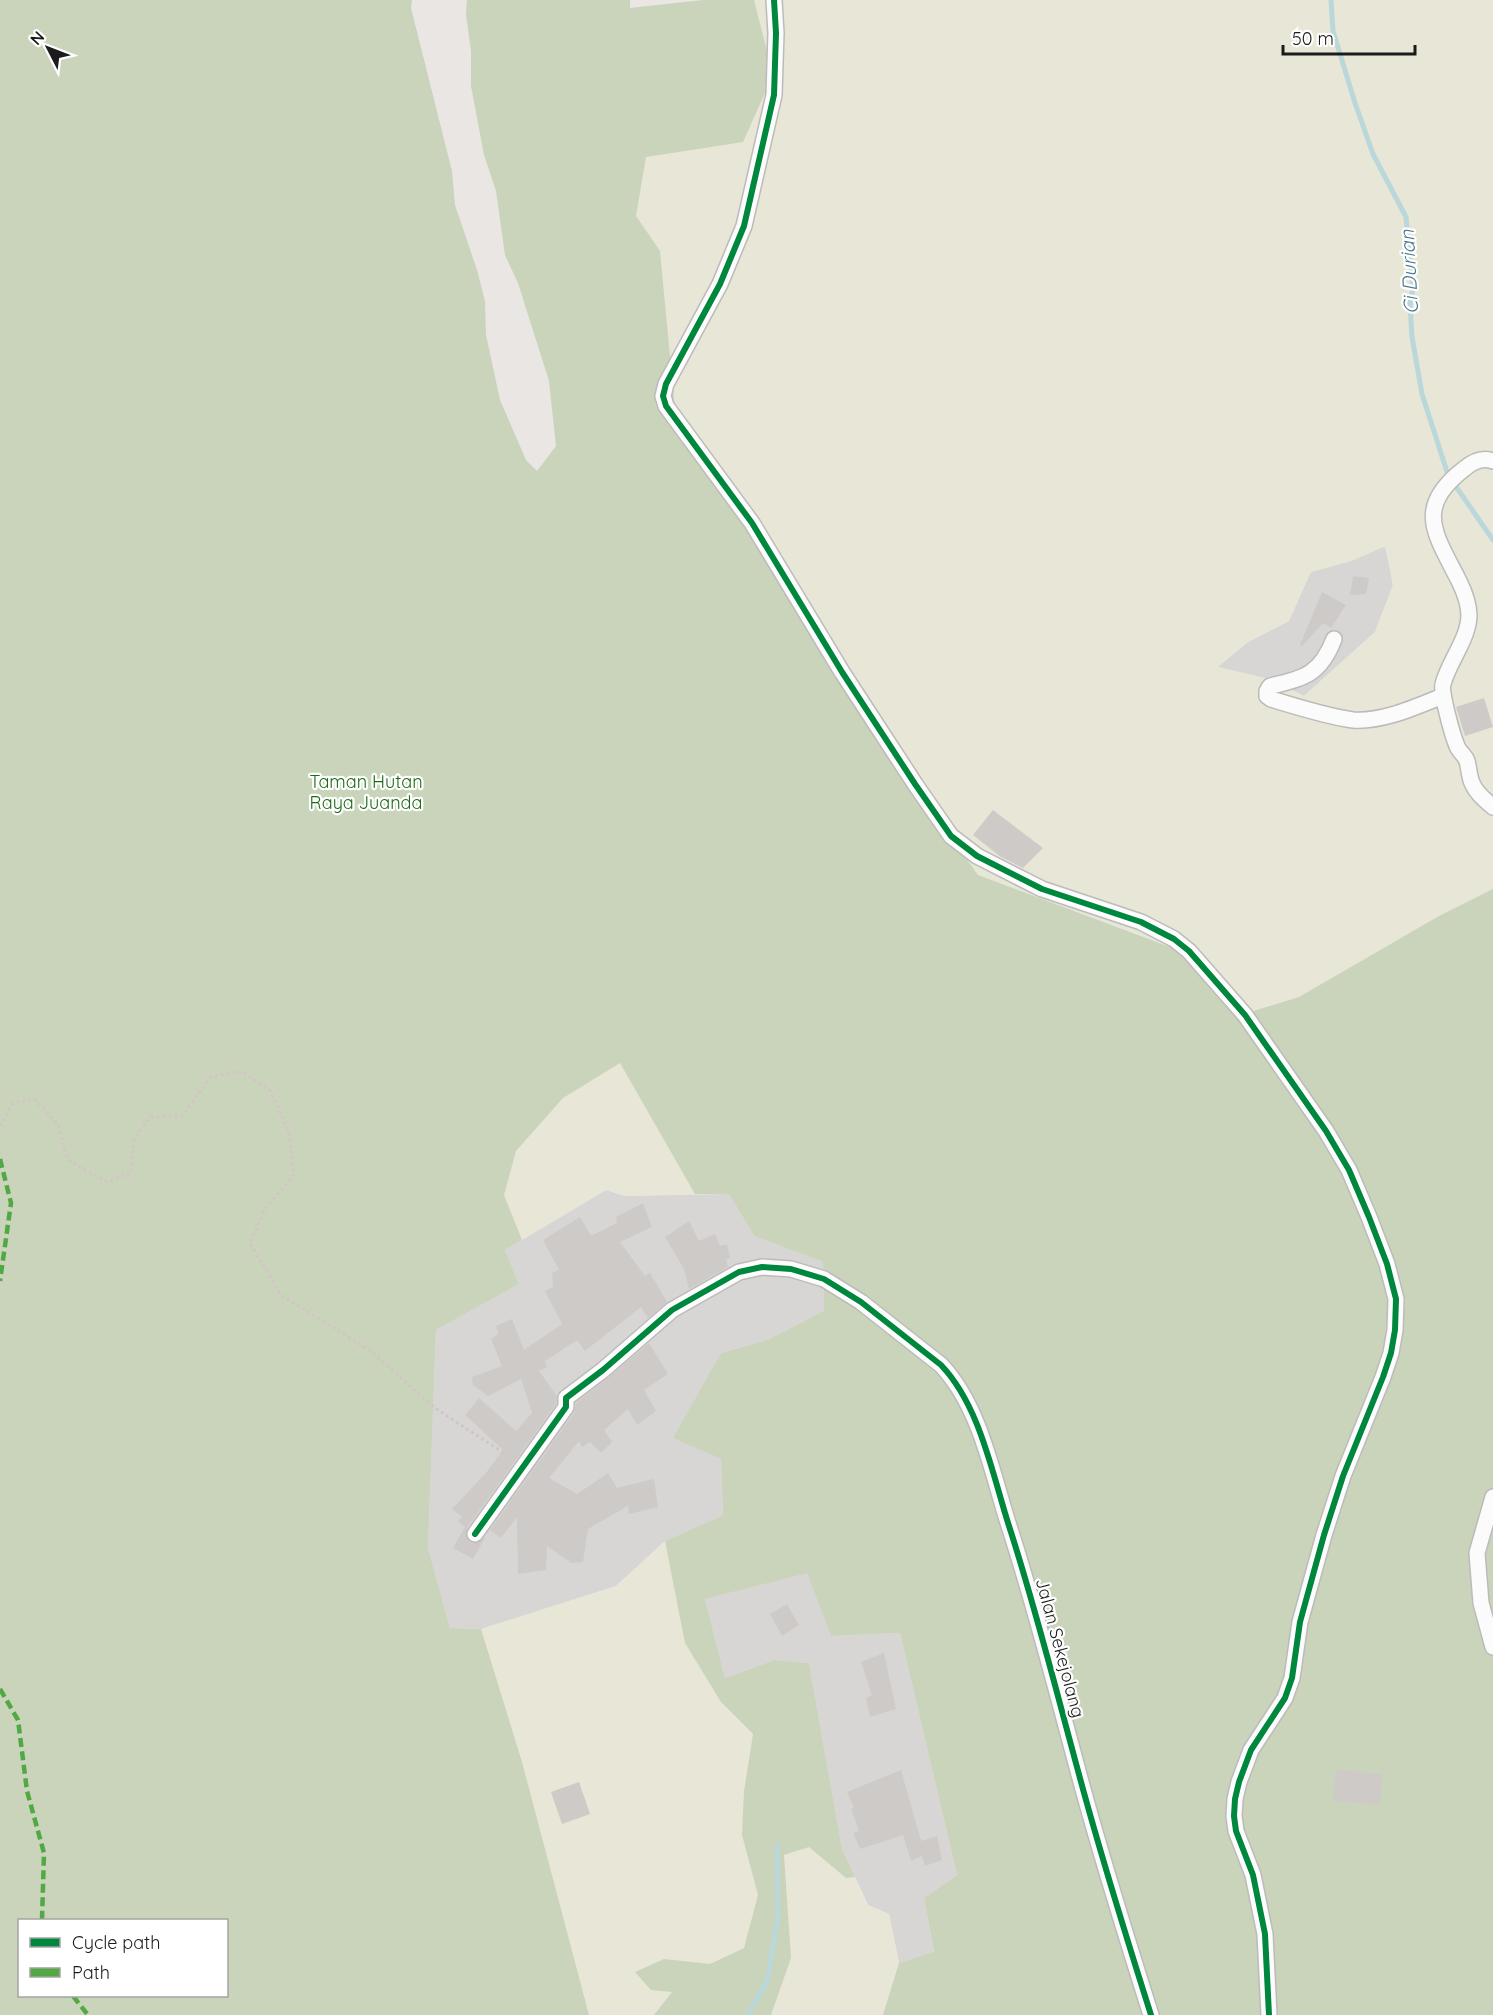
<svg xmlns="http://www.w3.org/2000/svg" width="1493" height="2015" viewBox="0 0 1493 2015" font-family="Quicksand,sans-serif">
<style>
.residential{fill:#d8d6d5}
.farmland{fill:#e8e6d7;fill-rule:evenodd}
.forest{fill:#c9d4bb;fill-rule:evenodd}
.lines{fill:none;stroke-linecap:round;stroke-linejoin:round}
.stream{stroke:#bad7d9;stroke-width:5}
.building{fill:#cecac8}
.street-casing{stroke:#bcbbba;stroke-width:18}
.path{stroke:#d3c5c6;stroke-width:3;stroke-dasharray:3 3;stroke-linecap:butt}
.street{stroke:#fcfbfb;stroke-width:15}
.quiet{stroke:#52a943;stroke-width:4.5;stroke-dasharray:9 4.5;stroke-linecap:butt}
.cycleway-casing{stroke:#fff;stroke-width:10}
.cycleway{stroke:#00873e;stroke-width:6}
.labels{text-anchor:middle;stroke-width:4.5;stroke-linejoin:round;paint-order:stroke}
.park-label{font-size:18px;fill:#1c6b16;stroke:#fff}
.street-label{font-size:18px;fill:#1b1b1b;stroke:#fff}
.water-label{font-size:20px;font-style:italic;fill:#4c7891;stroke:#fff}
</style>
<rect width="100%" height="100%" fill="#e9e6e3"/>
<path class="residential" d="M1385,546L1393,585L1375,632L1304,696L1269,679L1217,667L1248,642L1289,621L1310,572L1351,561Z
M606,1190L625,1196L729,1194L754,1236L823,1262L824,1311L767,1340L721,1353L674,1438L721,1459L723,1515L665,1541L616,1586L481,1629L450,1628L428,1548L436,1330L519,1284L505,1250Z
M807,1572L831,1636L900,1633L957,1875L924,1898L934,1953L899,1963L889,1914L868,1905L842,1849L809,1663L774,1660L725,1678L705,1599Z"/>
<path class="farmland" d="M754,0H1493V889L1439,916L1299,997L1236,1016L1178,949L978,875L895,759L675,409L660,251L636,216L646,157L773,75ZM1386,546L1393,585L1375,632L1304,696L1269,679L1218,667L1248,642L1289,621L1311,572L1351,561Z
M620,1062L695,1194L625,1196L606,1190L522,1240L504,1195L516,1151L563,1098Z
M665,1541L672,1576L721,1702L753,1734L744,1791L742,1835L758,1895L744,1948L710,1964L664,1959L673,1992L654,2015H589L522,1762L481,1629L616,1586Z
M809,1847L846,1878L855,1877L868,1905L889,1914L899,1963L883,2015H771L791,1958L784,1855Z"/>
<path class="forest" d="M0,0H412L411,8L452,171L455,205L477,270L485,301L486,335L500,400L526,460L537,471L556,446L549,381L518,283L505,255L496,191L484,155L471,86V51L466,15L467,0H630V8L703,0H754L773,75L743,142L646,157L636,216L660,251L675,409L895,759L978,875L1178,950L1237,1016L1299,997L1439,916L1493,889V2015H883L899,1963L934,1952L924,1898L957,1875L900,1633L831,1636L807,1573L705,1599L725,1678L774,1660L809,1663L842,1849L855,1877L846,1878L809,1847L784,1855L791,1958L771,2015H654L672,1992L651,1990L635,1972L664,1959L710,1964L744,1948L758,1895L742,1835L744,1791L753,1734L721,1702L685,1643L665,1541L723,1515L721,1459L673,1438L721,1353L767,1340L824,1311L823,1262L754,1236L729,1194H695L620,1063L563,1098L516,1151L504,1195L522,1240L505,1250L519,1284L436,1330L428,1548L450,1628L481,1629L522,1762L589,2015H0ZM20,1920H226V1996H20Z"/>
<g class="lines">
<path class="stream" d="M1331,0L1333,31L1355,103L1373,154L1406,217L1413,288L1410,304L1412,337L1422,394L1448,475L1493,540
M748,2015L767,1981L778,1918L777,1845"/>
</g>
<path class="building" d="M1353,576L1369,578L1366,594L1350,595Z
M1322,592L1346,605L1331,628L1323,623L1302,646L1300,645Z
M1484,698L1493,727L1465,736L1456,707Z
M993,810L1043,848L1023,868L1001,857L973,835Z
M643,1203L652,1227L620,1242L645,1276L650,1273L667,1302L648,1318L641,1307L585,1351L577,1340L545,1361L547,1367L539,1371L557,1396L556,1404L467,1528L466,1537L470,1542L478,1543L486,1536L473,1559L453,1548L465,1527L458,1521L462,1517L452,1509L485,1474L503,1450L465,1415L479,1398L516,1431L532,1413L521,1379L488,1396L473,1385L472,1377L502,1366L491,1339L498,1334L496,1326L512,1319L524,1350L562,1324L545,1291L553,1287L552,1273L559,1270L543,1240L580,1217L591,1236L617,1223L616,1217Z
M689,1221L699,1241L715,1234L720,1246L727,1244L730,1258L726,1260L728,1267L689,1289L684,1269L665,1237Z
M649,1343L668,1374L644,1390L656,1411L637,1425L628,1409L604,1430L612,1442L601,1453L590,1442L582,1447L579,1441L549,1478L577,1494L608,1473L617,1488L654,1479L658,1507L629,1514L628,1506L588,1529L583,1562L571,1563L547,1546L546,1570L518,1574L517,1517L501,1538L490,1530L574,1413L576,1403L609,1377Z
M787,1604L799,1625L782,1636L770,1614Z
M884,1653L896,1709L870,1717L866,1698L872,1695L861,1662Z
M901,1770L921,1841L937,1836L942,1860L925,1866L922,1856L911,1861L903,1835L860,1849L853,1833L859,1831L851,1809L854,1808L847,1792Z
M1336,1770L1382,1774L1380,1805L1333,1801Z
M579,1782L590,1814L562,1824L551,1792Z"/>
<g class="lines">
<defs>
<path id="street" d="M774,0L776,33L774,95L744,226L720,284L666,384L663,396L666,406L752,523L842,672L915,784L951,836L977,856L1042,889L1141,922L1174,939L1189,951L1245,1015L1326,1131L1349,1170L1369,1217L1387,1264L1396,1299L1395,1330L1391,1353L1383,1377L1343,1476L1324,1535L1300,1622L1292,1678L1285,1698L1251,1750L1239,1782L1235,1799L1234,1816L1236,1831L1253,1875L1265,1934L1269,2015
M1493,461C1482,457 1472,462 1464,469C1413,508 1436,535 1459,581C1464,591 1469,604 1469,616C1468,640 1449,661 1443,684C1440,691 1453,737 1457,746C1459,752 1465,755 1467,761C1469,768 1469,776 1472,783C1476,793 1485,800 1493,807
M1334,639C1321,673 1305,679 1270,686L1267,691V696L1271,699C1294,706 1329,717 1353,720C1383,722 1415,707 1443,696
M1493,1497L1477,1553L1481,1603L1493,1647
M475,1534L566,1407V1398L603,1370L672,1310L739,1272L762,1267L791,1269L824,1279L861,1302L941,1365C980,1406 992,1473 1009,1526C1035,1606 1055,1686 1077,1767C1099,1850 1125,1933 1151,2015"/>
</defs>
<use href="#street" class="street-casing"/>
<path class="path" d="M0,1126L13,1103L35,1099L58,1125L68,1160L107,1182L131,1173L134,1138L151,1117L182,1116L211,1077L242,1071L270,1091L289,1131L294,1175L264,1210L250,1244L281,1295L371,1351L435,1408L510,1457"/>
<use href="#street" class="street"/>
<path class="quiet" d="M0,1159L11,1203L0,1281
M0,1689L18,1720L27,1791L44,1853L42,1920
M73,1996L88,2015"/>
<defs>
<path id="cycleway" d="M774,0L776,33L774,95L744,226L720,284L666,384L663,396L666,406L752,523L842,672L915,784L951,836L977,856L1042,889L1141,922L1174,939L1189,951L1245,1015L1326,1131L1349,1170L1369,1217L1387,1264L1396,1299L1395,1330L1391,1353L1383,1377L1343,1476L1324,1535L1300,1622L1292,1678L1285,1698L1251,1750L1239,1782L1235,1799L1234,1816L1236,1831L1253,1875L1265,1934L1269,2015
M475,1534L566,1407V1398L603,1370L672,1310L739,1272L762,1267L791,1269L824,1279L861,1302L941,1365C980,1406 992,1473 1009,1526C1035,1606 1055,1686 1077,1767C1099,1850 1125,1933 1151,2015"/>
</defs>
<use href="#cycleway" class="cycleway-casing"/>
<use href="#cycleway" class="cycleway"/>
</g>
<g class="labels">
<g class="park-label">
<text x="366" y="788">Taman Hutan<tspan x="366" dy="21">Raya Juanda</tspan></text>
</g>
<g class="street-label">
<text transform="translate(1060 1648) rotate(75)" y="6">Jalan Sekejolang</text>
</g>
<g class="water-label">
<text transform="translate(1409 272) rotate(-93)" y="7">Ci Durian</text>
</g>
</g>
<rect x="18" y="1919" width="210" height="78" fill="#ffffff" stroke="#a4a4a4" stroke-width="1.5"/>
<rect x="30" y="1938" width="30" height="9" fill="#00873e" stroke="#a4a4a4" stroke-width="1.5"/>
<text x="72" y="1949" font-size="18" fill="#1b1b1b">Cycle path</text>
<rect x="30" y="1968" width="30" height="9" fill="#52a943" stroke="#a4a4a4" stroke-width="1.5"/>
<text x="72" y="1979" font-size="18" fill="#1b1b1b">Path</text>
<g transform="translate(48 48) rotate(312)" stroke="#ffffff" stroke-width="4.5" paint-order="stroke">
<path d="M0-4.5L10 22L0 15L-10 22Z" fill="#1b1b1b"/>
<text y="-9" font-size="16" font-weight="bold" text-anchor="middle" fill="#1b1b1b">N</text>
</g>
<path d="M1283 45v9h132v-9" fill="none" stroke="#1b1b1b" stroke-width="3"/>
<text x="1292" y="45" font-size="18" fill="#1b1b1b" stroke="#ffffff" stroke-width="4.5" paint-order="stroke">50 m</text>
</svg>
